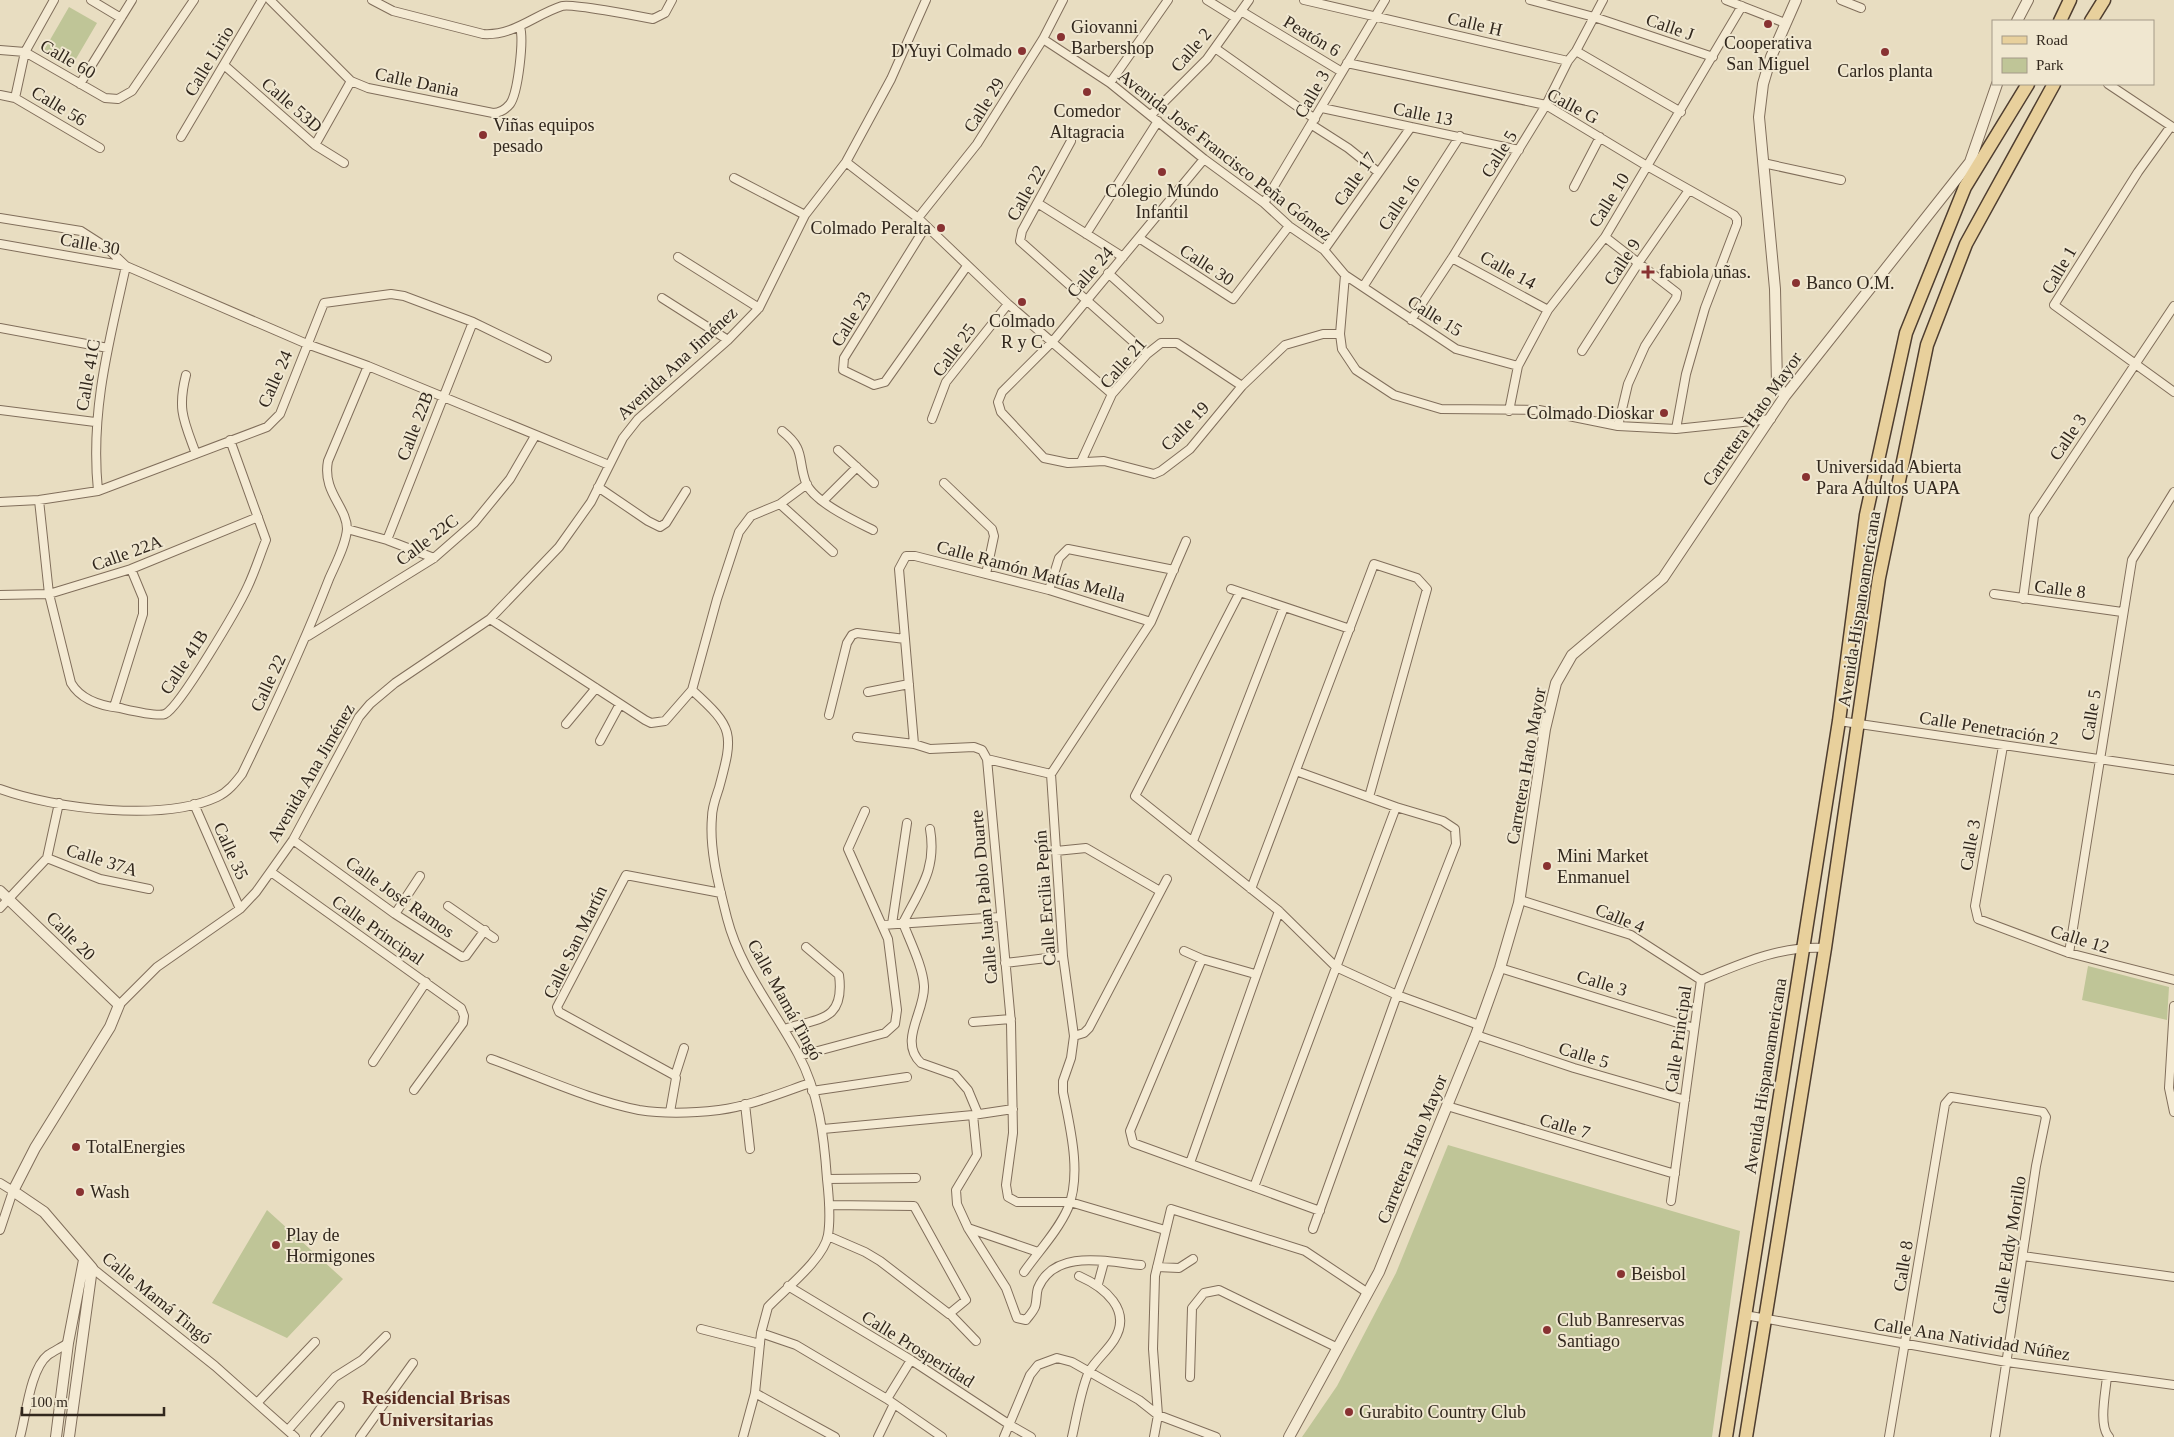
<svg xmlns="http://www.w3.org/2000/svg" width="2174" height="1437" viewBox="0 0 2174 1437" font-family="Georgia,serif">
<style>
.green{fill:#bfc597}
.lines{fill:none;stroke-linecap:round;stroke-linejoin:round}
.minor-casing{stroke:#806e5b;stroke-width:10}
.tertiary-casing{stroke:#806e5b;stroke-width:12}
.primary-casing{stroke:#4e3d2f;stroke-width:15}
.minor{stroke:#f4ead3;stroke-width:8}
.tertiary{stroke:#f4ead3;stroke-width:10}
.primary{stroke:#e8d09c;stroke-width:12}
.poi-dot{fill:#883232;stroke:#f0e7d0;stroke-width:2}
.labels{text-anchor:middle;stroke-width:4;stroke-linejoin:round;paint-order:stroke}
.street-label{font-size:18px;fill:#31271d;stroke:#f0e7d0}
.poi-label{font-size:18px;fill:#31271d;stroke:#f0e7d0;text-anchor:start}
.neighbourhood-label{font-size:19px;font-weight:bold;fill:#592d22;stroke:#f0e7d0}
</style>
<rect width="100%" height="100%" fill="#e8ddc1"/>
<path class="green" d="M69,7L97,23L70,69L43,52Z
M2088,966L2169,987L2167,1020L2082,1000Z
M1448,1145L1740,1231L1712,1437H1302L1337,1386L1396,1273Z
M267,1210L343,1279L287,1338L212,1303Z"/>
<g class="lines">
<defs>
<path id="minor" d="M91,0L121,18
M270,0L351,81L368,88L493,113C500,113 505,110 510,104C518,93 524,40 520,27
M372,0L393,11L483,34C514,36 534,15 562,6C570,3 638,16 653,19L665,13L672,0
M1207,0L1236,18
M1304,0L1568,61
M1530,0L1594,17L1713,57
M1726,0L1785,23
M1841,0L1861,8
M1241,11L1342,72
M1043,39L1110,83L1204,159L1264,203L1289,226L1324,250L1345,275L1456,349L1518,366
M1215,48L1315,119
M0,50L25,52L105,98L118,99L132,91L194,0
M1576,51L1681,112
M1347,63L1546,105L1647,166L1734,215L1737,219V224L1705,308L1686,374L1676,429
M224,65L315,145L344,163
M1110,83L1168,0
M80,84L132,0
M2108,84L2174,128
M0,95L15,98L100,148
M15,98L25,52L54,0
M1322,108L1519,150
M1151,115L1207,59L1249,0
M1312,125L1348,148L1378,172
M2171,126L2138,172L2054,305L2174,392
M181,137L262,0
M1071,141L1022,231L1020,241L1147,354
M315,145L351,81
M1204,159L1053,341L1002,392L998,402L1001,412L1044,458L1068,463L1104,461L1154,474L1161,471L1190,449L1242,386L1285,345L1323,334H1340
M846,162L918,218L1008,304L1112,394
M1763,163L1841,180
M734,178L805,215
M1574,187L1600,137
M1264,203L1385,0
M1039,204L1123,257
M0,218L81,231L106,247L126,266
M918,218L977,144L1043,39L1063,0
M926,226L844,358L843,370L874,385L885,382L967,266
M1086,234L1158,121
M1605,237L1677,293L1676,298L1645,346L1628,384L1618,426
M1139,238L1233,299L1289,226
M0,244L126,266L307,344L368,366L609,465
M1324,250L1411,127
M678,257L759,308
M1452,258L1548,310
M1108,273L1159,319
M1345,275L1340,334L1342,349L1356,370L1394,395L1441,409L1539,410L1618,426L1676,429L1771,419
M1363,287L1460,136
M662,298L728,340
M1411,320L1452,258L1546,105L1568,61L1576,51L1603,0
M0,328L108,348
M1582,351L1639,262L1689,190
M186,375C177,410 184,421 196,454
M0,410L95,422
M1509,411L1518,366L1548,310L1605,237L1742,6
M932,419L946,382L1008,304
M782,431C806,450 797,458 806,483C814,502 855,521 873,530
M838,450L874,483
M1081,462L1112,394L1147,354L1161,343H1177L1242,386
M944,483L992,529L994,536L986,574
M598,487L648,521L660,527L666,523L686,491
M98,491C90,412 109,342 126,266
M39,500L49,594L71,683C81,700 101,706 120,708C129,710 157,717 165,714C180,707 239,606 248,586C255,571 260,555 266,540L230,440
M823,501L857,467
M0,502L39,500L98,491L267,427L280,414L324,303L391,294L404,296L473,322L547,358
M780,504L833,552
M347,529L387,540L434,558
M387,540L473,322
M1231,589L1350,629
M1049,590L1059,558L1068,549L1174,570
M1240,592L1135,796L1279,911L1336,967L1397,995L1313,1229
M1994,594L2122,612
M0,595L49,594L131,569L258,517
M2023,599L2034,516L2174,306
M490,619L645,720L651,723L665,721L692,690L717,599L739,532L751,516L780,504L807,484
M1151,622L1049,590L915,556H906L899,569L914,744L930,749L974,747L982,750L987,759L1011,1023L1013,1133L1006,1185L1008,1197L1017,1202H1070L1165,1230
M308,636L434,558L474,523L510,479L535,436
M692,690C734,728 734,733 719,788C716,797 712,807 712,817C709,850 719,886 727,918C740,969 774,1009 798,1054C819,1093 824,1136 827,1179C829,1197 831,1217 828,1235C824,1259 785,1289 768,1307L761,1333L755,1393L743,1437
M868,692L909,684
M114,707L143,614V598L131,569
M829,715L847,643L852,635L857,633L905,639
M1839,721L2174,770
M566,724L596,688
M857,737L914,744
M600,741L620,704
M2003,746L1975,906L1978,919L2069,953L2174,980
M987,759L1051,774
M1296,771L1396,807L1443,821L1455,829L1456,844L1397,995L1479,1025
M0,789C55,809 163,822 217,797C228,792 235,783 242,774C273,710 303,646 329,579C335,565 346,545 347,529C347,507 322,492 328,461L368,366
M194,804L240,909
M930,829C937,869 920,889 903,923C910,941 923,967 924,986C925,1012 898,1041 921,1063L955,1075L968,1090L978,1114
M293,840L395,914L462,957L466,956L485,930
M1193,841L1284,607
M1056,851L1086,848L1160,891
M47,858L100,879L149,889
M271,872L461,1008L464,1016L463,1023L414,1090
M1251,889L1374,564L1417,578L1427,589L1369,797
M1520,900L1631,935L1701,980
M448,906L494,938
M0,908L47,858L59,803
M395,914L420,876
M892,924L907,823
M882,925L1000,917
M1184,951L1202,959L1255,974
M2069,953L2132,560L2174,492
M1202,959L1130,1131L1133,1143L1320,1211
M1005,963L1063,956
M1500,968L1694,1028
M1701,980C1740,964 1781,945 1825,948
M119,1005L157,967L240,909L256,892L293,840L359,717L370,704L395,683L490,619L559,547L591,502L623,438L638,419L728,340L759,308L805,215L846,162L891,79L926,0
M2174,1006L2169,1088L2174,1112
M973,1022L1011,1019
M784,1029C820,1018 845,1021 839,975L806,947
M1476,1035L1574,1068L1685,1100
M1074,1036L1084,1033L1089,1028L1167,879
M799,1056L885,1033L895,1024L897,1010L888,939L848,849L865,811
M491,1059C539,1076 589,1100 639,1110C665,1114 693,1113 719,1110C750,1106 781,1093 810,1083
M373,1062L426,982
M675,1076L684,1048
M812,1091L907,1077
M745,1104L750,1149
M1447,1106L1675,1174
M670,1112L676,1078L674,1075L559,1012L557,1007L626,875L721,893
M973,1115L977,1155L956,1190L957,1204L968,1228L1006,1288L1017,1318L1026,1320C1029,1316 1033,1312 1035,1307C1037,1301 1036,1294 1038,1288C1055,1248 1108,1262 1141,1265
M823,1129L973,1115L1013,1109
M1190,1163L1279,911
M827,1179L916,1178
M0,1183L13,1191L0,1230
M1254,1187L1396,807
M1671,1201L1701,980
M968,1228L1038,1252
M828,1236L865,1252L880,1261L949,1314L966,1300L914,1206L829,1205
M2023,1256L2174,1277
M1157,1267L1179,1268L1193,1259
M92,1268L215,1366L295,1437
M1024,1272C1038,1252 1058,1231 1068,1208C1082,1174 1070,1127 1063,1092V1081L1071,1058L1074,1036L1063,956L1051,774L1151,622L1186,541
M1098,1284L1104,1262
M788,1286L911,1360L1010,1425L1031,1437
M950,1314L976,1341
M1745,1315L2007,1362L2174,1385
M701,1329L760,1344
M761,1333L796,1345L887,1399L942,1437
M2107,1376C2106,1391 2098,1425 2109,1437
M1190,1377L1192,1308L1204,1293L1219,1290L1338,1348
M755,1393L835,1437
M887,1399L911,1360
M258,1402L315,1342
M288,1430L335,1377L362,1360L386,1336
M20,1437C26,1416 30,1369 48,1355C54,1351 62,1347 68,1343
M315,1437L340,1406
M360,1437L413,1363
M878,1437L894,1404
M1004,1437L1030,1375L1038,1365L1057,1358L1072,1362L1139,1400L1158,1415L1216,1437
M1072,1437C1076,1420 1082,1383 1090,1370C1097,1359 1107,1351 1114,1340C1133,1310 1104,1287 1079,1276
M1154,1437L1158,1415L1153,1349L1155,1276L1171,1209L1305,1251L1368,1293
M1889,1437L1945,1104L1951,1097L2043,1112L2046,1117L2036,1166L1995,1437"/>
<path id="tertiary" d="M2017,21L2028,0
M1785,396L1777,385L1775,289L1759,117L1763,84L1771,57L1796,0
M0,891L119,1005L110,1027L35,1148L13,1191L44,1212L92,1268L69,1437
M56,1437L68,1343L84,1260
M1289,1437L1379,1272L1476,1035L1500,968L1519,903L1545,729L1556,683L1572,655L1663,578L1785,396L1970,162L1997,84"/>
<path id="primary" d="M2060,21L2070,0
M2091,21L2104,0
M1726,1437L1839,721L1866,515L1906,333L1965,187L2028,84
M1746,1437L1825,948L1879,578L1927,345L1966,244L2054,84"/>
</defs>
<use href="#minor" class="minor-casing"/>
<use href="#tertiary" class="tertiary-casing"/>
<use href="#primary" class="primary-casing"/>
<use href="#minor" class="minor"/>
<use href="#tertiary" class="tertiary"/>
<use href="#primary" class="primary"/>
</g>
<g class="poi-dot">
<circle cx="1768" cy="24" r="5"/>
<circle cx="1061" cy="37" r="5"/>
<circle cx="1022" cy="51" r="5"/>
<circle cx="1885" cy="52" r="5"/>
<circle cx="1087" cy="92" r="5"/>
<circle cx="483" cy="135" r="5"/>
<circle cx="1162" cy="172" r="5"/>
<circle cx="941" cy="228" r="5"/>
<path d="M1645.5 264.5h5v5h5v5h-5v5h-5v-5h-5v-5h5z"/>
<circle cx="1796" cy="283" r="5"/>
<circle cx="1022" cy="302" r="5"/>
<circle cx="1664" cy="413" r="5"/>
<circle cx="1806" cy="477" r="5"/>
<circle cx="1547" cy="866" r="5"/>
<circle cx="76" cy="1147" r="5"/>
<circle cx="80" cy="1192" r="5"/>
<circle cx="276" cy="1245" r="5"/>
<circle cx="1621" cy="1274" r="5"/>
<circle cx="1547" cy="1330" r="5"/>
<circle cx="1349" cy="1412" r="5"/>
</g>
<g class="labels">
<g class="street-label">
<text transform="translate(1475 24) rotate(13)" y="6">Calle H</text>
<text transform="translate(1670 27) rotate(19)" y="6">Calle J</text>
<text transform="translate(1312 36) rotate(31)" y="6">Peatón 6</text>
<text transform="translate(1191 50) rotate(-49)" y="6">Calle 2</text>
<text transform="translate(68 59) rotate(30)" y="6">Calle 60</text>
<text transform="translate(209 61) rotate(-59)" y="6">Calle Lirio</text>
<text transform="translate(417 82) rotate(12)" y="6">Calle Dania</text>
<text transform="translate(1312 94) rotate(-60)" y="6">Calle 3</text>
<text transform="translate(292 105) rotate(41)" y="6">Calle 53D</text>
<text transform="translate(984 105) rotate(-58)" y="6">Calle 29</text>
<text transform="translate(59 106) rotate(31)" y="6">Calle 56</text>
<text transform="translate(1573 106) rotate(28)" y="6">Calle G</text>
<text transform="translate(1423 114) rotate(11)" y="6">Calle 13</text>
<text transform="translate(1499 154) rotate(-58)" y="6">Calle 5</text>
<text transform="translate(1225 155) rotate(38)" y="6">Avenida José Francisco Peña Gómez</text>
<text transform="translate(1355 179) rotate(-55)" y="6">Calle 17</text>
<text transform="translate(1026 193) rotate(-61)" y="6">Calle 22</text>
<text transform="translate(1609 200) rotate(-58)" y="6">Calle 10</text>
<text transform="translate(1399 203) rotate(-57)" y="6">Calle 16</text>
<text transform="translate(90 244) rotate(10)" y="6">Calle 30</text>
<text transform="translate(1622 262) rotate(-57)" y="6">Calle 9</text>
<text transform="translate(1207 265) rotate(33)" y="6">Calle 30</text>
<text transform="translate(1508 270) rotate(29)" y="6">Calle 14</text>
<text transform="translate(2059 270) rotate(-60)" y="6">Calle 1</text>
<text transform="translate(1090 272) rotate(-49)" y="6">Calle 24</text>
<text transform="translate(1435 316) rotate(32)" y="6">Calle 15</text>
<text transform="translate(851 319) rotate(-59)" y="6">Calle 23</text>
<text transform="translate(954 350) rotate(-54)" y="6">Calle 25</text>
<text transform="translate(677 363) rotate(-43)" y="6">Avenida Ana Jiménez</text>
<text transform="translate(1123 363) rotate(-49)" y="6">Calle 21</text>
<text transform="translate(88 375) rotate(-80)" y="6">Calle 41C</text>
<text transform="translate(275 379) rotate(-66)" y="6">Calle 24</text>
<text transform="translate(1752 419) rotate(-55)" y="6">Carretera Hato Mayor</text>
<text transform="translate(415 426) rotate(-69)" y="6">Calle 22B</text>
<text transform="translate(1185 426) rotate(-46)" y="6">Calle 19</text>
<text transform="translate(2068 437) rotate(-56)" y="6">Calle 3</text>
<text transform="translate(427 540) rotate(-37)" y="6">Calle 22C</text>
<text transform="translate(127 553) rotate(-20)" y="6">Calle 22A</text>
<text transform="translate(1031 571) rotate(15)" y="6">Calle Ramón Matías Mella</text>
<text transform="translate(2060 589) rotate(7)" y="6">Calle 8</text>
<text transform="translate(1859 609) rotate(-81)" y="6">Avenida Hispanoamericana</text>
<text transform="translate(184 662) rotate(-57)" y="6">Calle 41B</text>
<text transform="translate(268 683) rotate(-65)" y="6">Calle 22</text>
<text transform="translate(2091 715) rotate(-81)" y="6">Calle 5</text>
<text transform="translate(1989 728) rotate(9)" y="6">Calle Penetración 2</text>
<text transform="translate(1526 766) rotate(-80)" y="6">Carretera Hato Mayor</text>
<text transform="translate(311 773) rotate(-60)" y="6">Avenida Ana Jiménez</text>
<text transform="translate(1970 845) rotate(-80)" y="6">Calle 3</text>
<text transform="translate(231 851) rotate(66)" y="6">Calle 35</text>
<text transform="translate(102 860) rotate(17)" y="6">Calle 37A</text>
<text transform="translate(400 897) rotate(35)" y="6">Calle José Ramos</text>
<text transform="translate(984 897) rotate(-95)" y="6">Calle Juan Pablo Duarte</text>
<text transform="translate(1045 898) rotate(-94)" y="6">Calle Ercilia Pepín</text>
<text transform="translate(1620 918) rotate(22)" y="6">Calle 4</text>
<text transform="translate(378 930) rotate(35)" y="6">Calle Principal</text>
<text transform="translate(71 936) rotate(45)" y="6">Calle 20</text>
<text transform="translate(2080 939) rotate(17)" y="6">Calle 12</text>
<text transform="translate(575 942) rotate(-64)" y="6">Calle San Martín</text>
<text transform="translate(1602 983) rotate(17)" y="6">Calle 3</text>
<text transform="translate(785 1000) rotate(61)" y="6">Calle Mamá Tingó</text>
<text transform="translate(1678 1039) rotate(-82)" y="6">Calle Principal</text>
<text transform="translate(1584 1055) rotate(17)" y="6">Calle 5</text>
<text transform="translate(1765 1076) rotate(-81)" y="6">Avenida Hispanoamericana</text>
<text transform="translate(1565 1126) rotate(16)" y="6">Calle 7</text>
<text transform="translate(1412 1149) rotate(-68)" y="6">Carretera Hato Mayor</text>
<text transform="translate(2009 1245) rotate(-81)" y="6">Calle Eddy Morillo</text>
<text transform="translate(1903 1266) rotate(-81)" y="6">Calle 8</text>
<text transform="translate(157 1298) rotate(39)" y="6">Calle Mamá Tingó</text>
<text transform="translate(1972 1339) rotate(9)" y="6">Calle Ana Natividad Núñez</text>
<text transform="translate(918 1349) rotate(32)" y="6">Calle Prosperidad</text>
</g>
<g class="poi-label">
<text x="1071" y="33">Giovanni<tspan x="1071" dy="21">Barbershop</tspan></text>
<text x="1768" y="49" text-anchor="middle">Cooperativa<tspan x="1768" dy="21">San Miguel</tspan></text>
<text x="1012" y="57" text-anchor="end">D'Yuyi Colmado</text>
<text x="1885" y="77" text-anchor="middle">Carlos planta</text>
<text x="1087" y="117" text-anchor="middle">Comedor<tspan x="1087" dy="21">Altagracia</tspan></text>
<text x="493" y="131">Viñas equipos<tspan x="493" dy="21">pesado</tspan></text>
<text x="1162" y="197" text-anchor="middle">Colegio Mundo<tspan x="1162" dy="21">Infantil</tspan></text>
<text x="931" y="234" text-anchor="end">Colmado Peralta</text>
<text x="1659" y="278">fabiola uñas.</text>
<text x="1806" y="289">Banco O.M.</text>
<text x="1022" y="327" text-anchor="middle">Colmado<tspan x="1022" dy="21">R y C</tspan></text>
<text x="1654" y="419" text-anchor="end">Colmado Dioskar</text>
<text x="1816" y="473">Universidad Abierta<tspan x="1816" dy="21">Para Adultos UAPA</tspan></text>
<text x="1557" y="862">Mini Market<tspan x="1557" dy="21">Enmanuel</tspan></text>
<text x="86" y="1153">TotalEnergies</text>
<text x="90" y="1198">Wash</text>
<text x="286" y="1241">Play de<tspan x="286" dy="21">Hormigones</tspan></text>
<text x="1631" y="1280">Beisbol</text>
<text x="1557" y="1326">Club Banreservas<tspan x="1557" dy="21">Santiago</tspan></text>
<text x="1359" y="1418">Gurabito Country Club</text>
</g>
<g class="neighbourhood-label">
<text x="436" y="1404">Residencial Brisas<tspan x="436" dy="22">Universitarias</tspan></text>
</g>
</g>
<rect x="1992" y="20" width="162" height="65" fill="#f0e7d0" stroke="#a49a88"/>
<rect x="2002" y="36" width="25" height="8" fill="#e8d09c" stroke="#a49a88"/>
<text x="2036" y="45" font-size="15" fill="#31271d">Road</text>
<rect x="2002" y="58" width="25" height="15" fill="#bfc597" stroke="#a49a88"/>
<text x="2036" y="70" font-size="15" fill="#31271d">Park</text>
<path d="M22 1407v8h142v-8" fill="none" stroke="#31271d" stroke-width="2.5"/>
<text x="30" y="1407" font-size="15" fill="#31271d" stroke="#f0e7d0" stroke-width="4" paint-order="stroke">100 m</text>
</svg>
